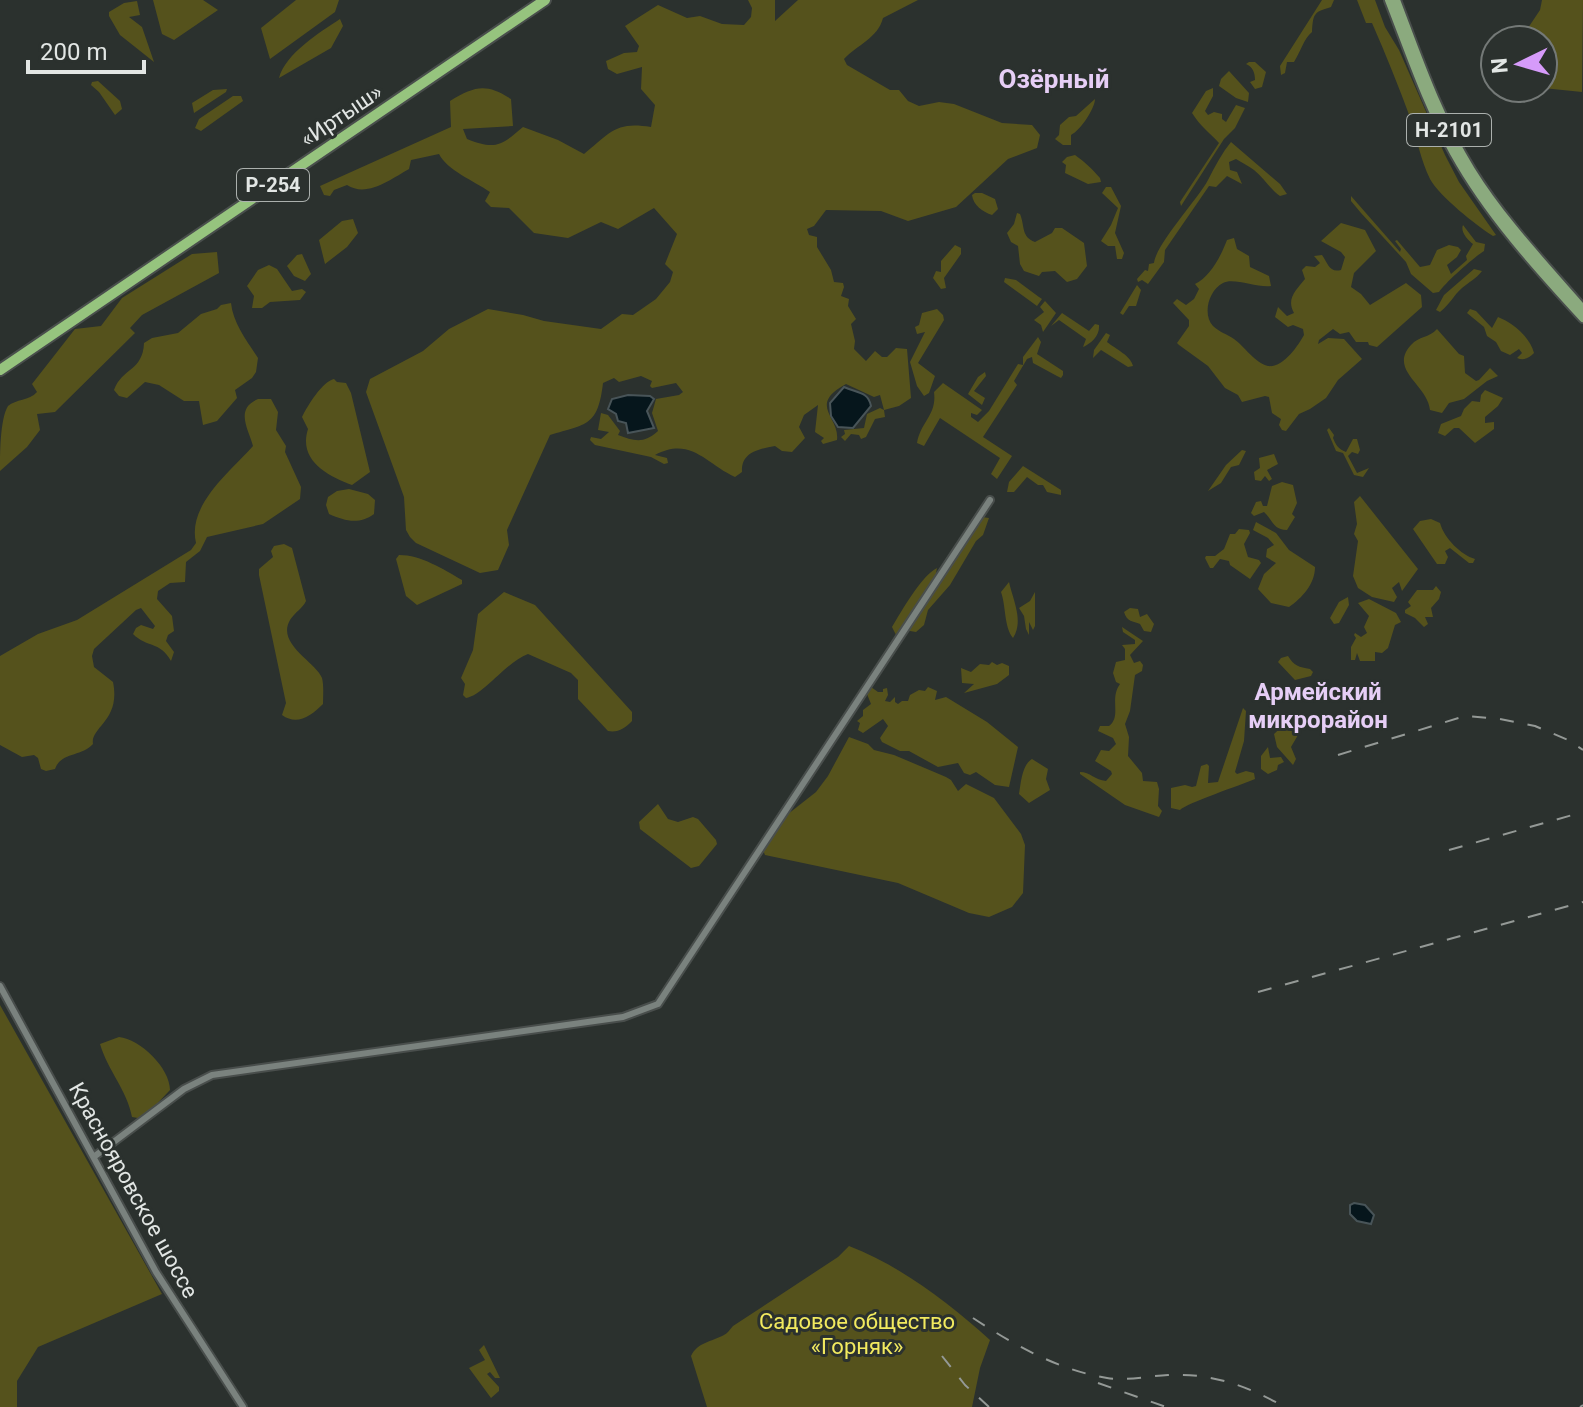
<svg xmlns="http://www.w3.org/2000/svg" width="1583" height="1407" viewBox="0 0 1583 1407" font-family="Roboto,sans-serif">
<style>
.green{fill:#55521c}
.water{fill:#06161c;stroke:#485458;stroke-width:2}
.lines{fill:none;stroke-linecap:round;stroke-linejoin:round}
.minor-casing{stroke:#494e4c;stroke-width:10}
.major-casing{stroke:#494e4c;stroke-width:12}
.highway-casing{stroke:#494e4c;stroke-width:14}
.minor{stroke:#7a827e;stroke-width:6}
.major{stroke:#8baa7e;stroke-width:8}
.highway{stroke:#96c47e;stroke-width:10}
.rail{stroke:#949996;stroke-width:2;stroke-dasharray:14 14;stroke-linecap:butt}
.labels{text-anchor:middle;stroke-width:6;stroke-linejoin:round;paint-order:stroke}
.shield{fill:#2b312e;stroke:#abb0ad;stroke-width:2}
.shield-label{font-size:20px;font-weight:bold;fill:#e2e6e4}
.street-label{font-size:22px;fill:#e2e6e4;stroke:#2b312e}
.park-label{font-size:22px;fill:#f2ea5f;stroke:#2b312e}
.neighbourhood-label{font-size:24px;font-weight:bold;fill:#e6cef6;stroke:#2b312e}
.quarter-label{font-size:26px;font-weight:bold;fill:#e6cef6;stroke:#2b312e}
</style>
<rect width="100%" height="100%" fill="#2b312e"/>
<path class="green" d="M153,0H203L218,10L174,40L162,34Z
M296,0H339L335,12L270,59L261,28Z
M748,0H775V21L798,0H918L883,18C878,38 857,45 844,59L847,65L890,90H899L908,101L919,106L939,102L954,104L1002,123L1032,125L1040,135L1037,148L1008,159L956,207L908,221L881,211L826,210L814,226L807,229L809,235L817,237V247L831,270L834,282L843,283L844,287L841,296L849,299L848,306L856,319L851,324L855,341L854,349L866,361L875,351L882,357H887L896,348L907,349L911,398L899,406L884,410L885,417L875,419L866,437L861,439L859,435L851,434L845,441L841,437L845,434L844,430L864,428L867,414L880,408L884,410L880,395L874,397L846,384C807,405 840,417 837,440L823,444L821,441L824,438L815,432L818,405L804,415L799,427L805,438L792,452L782,451L775,446C759,449 741,452 742,472L735,477C706,464 691,436 655,455L667,458L668,463L664,464L651,457L595,445L590,440L591,437L601,439L609,432L598,430L601,413L608,415L620,431L618,435C634,441 644,444 658,431L652,413L656,399L679,395L683,392L676,383L652,388L650,386L652,381L641,376L619,382L614,378L603,383C598,426 587,424 550,435L507,530L509,545L498,570L480,573L416,543L410,537L406,530L404,497L366,392L370,379L423,351L449,329L488,309L523,315L544,321L601,329L622,314L633,315L656,299L670,282L673,272L665,264L677,234L654,208L618,229L601,222L568,238L534,233L509,208L491,207L485,201L490,192C474,181 447,170 439,154L411,160L409,169C391,179 367,198 347,185L334,190L330,196L324,195L320,186L451,127L450,101C475,86 486,83 511,99L513,126L463,129L467,139C495,150 501,146 523,127L558,140L584,154C610,133 615,121 651,127L655,105L641,89L642,67L617,74L608,69L606,61L624,53L637,52L639,46L625,26L658,5L687,18L700,16L722,24L744,25L751,17L752,8Z
M1322,0H1334L1331,7C1315,12 1313,12 1312,32C1304,38 1300,53 1294,62H1287L1285,73L1281,75L1280,66Z
M1357,0H1375L1385,27L1399,50L1445,155L1459,182L1496,235L1493,236C1476,225 1440,197 1430,179C1421,161 1417,139 1411,120C1399,87 1386,55 1372,23H1366Z
M1542,0H1583L1582,92L1543,88V40H1520L1540,10Z
M137,1L140,15L129,17L142,27L154,62L120,35L109,16V12L124,3Z
M340,19L343,26L331,48L279,78C286,53 319,33 340,19Z
M1249,62H1255L1266,72L1262,87L1255,89L1250,82L1255,80C1255,73 1253,67 1246,64Z
M1229,71L1249,93L1248,102L1236,98L1219,86L1221,79Z
M98,81L120,101L122,109L115,115L99,92L91,85L92,82Z
M1213,88V96L1205,111L1208,115L1214,112L1222,114V119L1226,122L1236,105L1245,108L1235,128L1224,139L1181,206L1180,202L1219,143C1208,131 1201,127 1192,113L1206,91Z
M227,89L226,92L194,113L192,103L213,90Z
M233,96H241L243,101L201,131L195,128L199,119Z
M1095,99C1095,108 1081,130 1071,135V145H1063L1055,139L1059,135L1060,125L1069,117L1076,116Z
M1231,142L1280,184L1287,194L1280,196C1270,189 1264,178 1254,170C1249,166 1242,163 1236,159L1229,162L1230,170L1237,172L1242,184L1227,176L1216,187L1209,186L1165,250L1164,262L1148,284L1142,280L1138,282L1137,279L1145,270L1148,271L1149,264L1154,263C1156,244 1198,199 1208,180C1215,166 1222,153 1231,142Z
M1075,155C1085,162 1092,169 1100,178L1101,182L1088,184L1065,173L1066,165L1062,162L1067,157Z
M1106,187H1111L1121,206L1115,233L1124,253L1122,259H1117L1115,246H1108L1101,241L1111,225L1118,208L1102,193Z
M975,193H982L995,199L998,209L992,215C983,212 973,205 972,195Z
M1351,196L1400,252L1401,249L1395,241L1397,240L1420,267L1430,265L1437,250L1449,245L1458,247L1461,250L1457,257L1447,265L1451,274L1467,260L1466,256L1473,244C1468,240 1460,232 1463,225L1476,242L1485,244L1484,251C1473,258 1446,282 1439,292L1433,293L1411,274L1406,262L1361,213L1351,201Z
M1017,213L1020,214C1025,226 1021,237 1035,242L1052,233L1055,228H1062L1084,243L1087,266L1077,279L1067,282L1055,271L1042,272L1039,276L1024,271L1020,264L1018,246L1011,242L1007,233L1014,224Z
M353,219L358,233L347,247L325,264L319,240L342,221Z
M1341,223L1365,230L1376,251L1354,273L1351,287L1361,294L1370,305L1406,283L1421,295L1422,307L1377,347L1369,345L1368,342H1356L1349,332L1340,334L1333,329L1319,340L1318,344L1328,338L1344,339L1362,359L1338,380L1326,398L1310,409L1299,414L1286,431L1282,430L1279,425L1281,419L1272,413L1269,397L1265,396L1242,402L1238,395L1225,388L1208,366L1179,345L1177,343L1189,326V320L1173,303L1177,299L1186,305L1194,299L1199,289L1195,284C1210,277 1221,256 1227,240L1234,238L1237,249L1249,256L1250,267L1269,276L1271,286C1257,288 1233,277 1223,283C1209,290 1202,314 1213,326C1219,332 1227,334 1234,339C1244,346 1255,363 1268,366C1283,368 1298,346 1304,335L1303,329L1293,325L1288,327L1275,317L1278,307L1287,316L1294,313C1286,299 1296,290 1305,279L1302,270L1306,266L1315,267L1320,263L1314,256L1322,255C1328,263 1329,273 1341,270L1345,257L1341,252L1321,241Z
M955,245L961,248V254L944,278L946,288L941,289L933,278L936,271L941,272V261Z
M217,252L219,273L142,315L130,328L135,333L55,412L37,414L40,430L27,447L0,471C0,454 0,419 8,406C16,399 29,401 37,392L32,384L75,329L101,326L122,298L192,254Z
M302,254L311,274L305,281L294,276L287,266L297,255Z
M269,265L277,269L292,291L302,289L306,292L300,300L270,302L262,308H252L254,296L247,286L258,270Z
M1474,269L1482,271C1476,279 1469,282 1462,288C1453,296 1451,303 1440,312L1436,310L1444,295Z
M1005,278L1016,280L1039,297L1042,299L1037,306L1004,282Z
M1137,285L1141,290L1136,306H1129L1123,315L1120,313Z
M1045,301L1056,313L1043,332L1041,325L1034,320L1044,312L1040,307Z
M231,303C233,323 247,341 258,358L256,372L252,378L235,390L237,398L217,421L203,425L199,401H184L159,385L145,382L127,398L119,396L114,390C122,368 143,371 144,343L152,338L178,333L201,314L217,309L221,305Z
M937,309L943,315L944,320L918,363L935,376L929,393L924,396L917,386L910,362L925,332L917,334L915,327L919,325L922,313Z
M1470,309L1476,311L1492,328L1498,317C1513,323 1530,337 1534,353C1529,358 1524,361 1517,358L1522,353L1519,349L1510,355L1501,351L1496,342L1487,336L1484,327L1467,313Z
M1062,313L1089,331L1095,324L1099,325C1100,335 1092,343 1083,347L1086,339L1059,320L1051,326Z
M1437,329L1459,354L1464,356L1465,373L1476,381L1479,380L1490,368L1498,376L1487,381L1464,399L1449,403L1442,413L1430,410C1428,385 1388,370 1411,345C1419,336 1429,338 1437,329Z
M1106,333L1110,335L1107,342C1116,349 1131,356 1133,366L1128,367L1101,350L1093,358L1094,350Z
M1038,337L1041,342L1037,354L1063,371V375L1061,378L1057,376L1033,363L1032,357L1027,359L1014,381L1017,385L983,437L1012,456L997,479L991,474L1000,458L940,418L924,446L917,443C921,421 937,415 934,392L943,383L982,410L977,415L971,413V417L978,422L989,411L1018,364L1023,365V357Z
M985,372L986,376L974,391L985,398L982,405L968,394L978,377Z
M334,379L337,382L346,383L351,393L370,472L352,485C327,476 298,460 308,429L302,417C308,405 322,382 334,379Z
M1485,390L1503,398L1498,406L1485,417V423L1494,422V429L1475,443L1459,428H1454L1445,436L1438,433L1441,424L1461,416L1464,409L1472,401L1480,402L1481,395Z
M258,399H271L278,412L276,430L286,446L285,452L301,487L300,499L263,524L207,537L200,551L186,562L185,582L170,583L158,591L157,599L172,616L174,631L168,635L166,641L174,652L171,661C160,641 147,648 133,634L136,628L141,625L153,629L155,626L141,608L136,610L94,649L92,656L94,667L113,682C121,721 90,727 93,744C81,757 61,752 55,769L46,771L41,769L38,758L34,755L22,757L0,745V656L38,634L77,620L191,550L196,543C187,505 230,472 253,446C249,430 234,409 258,399Z
M1329,428L1334,435L1333,438C1336,445 1338,449 1346,452L1353,439H1357L1360,450L1358,454L1352,452L1348,456L1357,473L1369,468L1363,477L1354,475L1343,453L1336,451L1327,430Z
M1242,450L1246,451L1239,465L1231,467L1221,483L1208,491L1226,465Z
M1274,454L1278,464L1267,470L1272,479L1269,481L1265,476L1261,481L1255,480L1254,472L1260,468L1259,458Z
M1023,466L1061,490V495L1047,492L1043,485H1038L1027,477L1014,492H1007L1009,482Z
M1282,482L1293,485L1297,503L1292,514L1295,517L1287,530C1273,530 1273,520 1264,512L1254,516L1251,513L1256,502L1261,501L1263,506H1267L1272,486Z
M349,489L368,494L375,500L374,514C359,525 345,521 329,514L326,505L328,497L337,491Z
M1360,496L1418,569L1402,591L1399,582L1392,588L1397,597L1394,602L1372,597L1358,588L1353,576L1358,541L1354,534L1357,524L1354,502Z
M982,517L989,518L983,535L976,541L950,585L928,610L924,625L916,632L910,631L909,628L915,619Z
M1431,519L1440,523C1444,538 1461,555 1475,559L1473,563H1469L1450,548L1445,551L1448,557L1445,564H1437L1413,529L1420,521Z
M1256,522L1276,533L1289,550L1315,567C1315,584 1302,598 1289,607L1271,603L1258,589L1264,574L1276,563L1266,557L1267,549L1274,545L1268,538L1253,530Z
M1239,529L1249,530L1250,533L1244,544L1248,557L1259,560L1261,563L1250,579L1230,565L1229,561L1220,559L1213,568H1210L1205,558L1206,556H1215L1224,549L1230,534H1235Z
M284,544L292,548L306,601C303,608 295,612 290,620C276,644 316,662 322,678C324,686 323,696 323,704C311,716 297,726 282,715L286,703L259,575V569L273,557L271,551L274,546Z
M399,555C421,555 443,569 462,580V584L417,605L406,596L396,559Z
M937,568L935,579L896,635L892,627C901,612 922,575 937,568Z
M1009,582C1013,600 1024,621 1013,638C1004,627 1006,606 1001,592Z
M1436,586L1441,592L1439,599L1431,608L1433,617H1425L1428,624L1424,627L1415,618L1405,613V610L1411,606L1408,602L1417,590H1433Z
M504,592L535,605L632,712V721C625,728 618,733 608,731L578,699V680L571,673L528,654C506,662 483,696 466,698L463,695L465,684L461,678L473,650L478,614Z
M1035,592V626L1033,630L1029,622V635L1026,629L1024,616L1019,608L1030,601Z
M1348,597L1349,605L1339,623L1334,624L1330,618L1339,602Z
M1369,599L1396,613L1401,622L1395,625L1388,648L1382,653L1375,652V661H1360L1357,653L1355,660H1351V647L1356,638L1354,635L1355,633L1361,637L1367,633L1364,627L1369,616L1358,603Z
M1130,608L1138,609L1140,617L1147,614L1154,624L1151,632L1144,631L1140,624C1133,621 1127,622 1124,612Z
M1122,627L1143,641L1130,655L1134,663L1140,661L1143,665L1142,671L1135,675L1130,711L1125,724L1129,737L1128,756L1142,773L1143,781L1157,782L1159,789L1158,806L1162,811L1159,817L1125,805L1080,774V772C1090,772 1095,780 1106,781L1112,774L1111,771L1095,761L1101,750L1109,751L1116,744L1113,738L1098,731L1100,726H1109C1122,716 1109,699 1120,684L1116,682L1113,673L1116,662L1125,660V649L1122,645L1135,644V640L1123,632Z
M1288,656C1294,666 1299,667 1310,669L1313,672L1311,676L1295,680L1278,662L1281,658Z
M992,662L997,665L1002,663L1009,666V675L997,684L964,693L974,684L962,683L961,668L971,672L980,664L989,665Z
M871,687L878,692H883V689L887,688L888,695L885,701L890,702L895,697V702L898,704L902,701H908L910,695L919,690L925,691L928,687L937,691L935,700L946,697L987,722L1018,747L1009,787L995,785L976,772L970,775L964,773L958,763L938,767L909,751H900L882,742L880,738L888,726L883,719L863,733L858,730L860,723L857,721L863,716V710L871,704L867,694Z
M1243,708L1246,711L1244,741L1235,772L1237,774L1246,771L1254,773L1255,779C1241,785 1187,803 1180,810L1171,808V788L1185,785L1192,787L1196,786L1201,766L1207,764L1209,766L1208,783L1218,782Z
M1288,721L1292,723L1298,735L1291,747L1296,759L1293,765L1277,747L1274,734Z
M849,737L868,744L874,750L894,755L946,777L951,780L958,791L966,784L994,798L1021,834L1025,845L1023,893L1012,907L989,917L969,913L898,883L765,855L763,850L788,814L816,792L828,776Z
M1268,747L1270,758L1281,757L1284,762L1278,765L1277,770L1268,774L1261,769V756Z
M1032,759L1048,769L1046,779L1050,790L1029,803L1019,794C1021,782 1022,765 1032,759Z
M658,804L668,819L678,822L693,817L698,819L716,840L717,844L699,866L691,868L640,829L639,822Z
M0,1005L162,1294L38,1347L17,1381V1407H0Z
M119,1037C140,1039 170,1068 170,1090L154,1107L138,1118L132,1117C127,1090 108,1071 100,1044Z
M849,1246C901,1266 949,1303 990,1340L980,1368L972,1407H707L691,1356C698,1342 711,1342 724,1335C728,1333 730,1329 733,1326L838,1257Z
M484,1345L500,1378H495L490,1372L487,1374L499,1387V1391L491,1398L469,1368L485,1360L479,1350Z"/>
<path class="water" d="M844,387C856,393 868,391 871,406L853,428L838,427L831,416L830,403Z
M628,395L650,396L654,399L647,411L654,428L628,433L626,423L618,421L616,414L608,409L612,399Z
M1354,1203L1365,1205L1374,1215L1371,1224L1357,1221L1350,1214V1205Z"/>
<g class="lines">
<defs>
<path id="minor" d="M0,986L156,1272L243,1407
M95,1156L184,1089L212,1075L623,1017L658,1004L990,500"/>
<path id="major" d="M1389,0C1409,51 1427,105 1454,153C1488,214 1536,267 1583,318
M1396,0C1418,58 1438,117 1471,170C1502,220 1544,264 1583,309"/>
<path id="highway" d="M0,370L545,0"/>
</defs>
<use href="#minor" class="minor-casing"/>
<use href="#major" class="major-casing"/>
<use href="#highway" class="highway-casing"/>
<use href="#minor" class="minor"/>
<use href="#major" class="major"/>
<use href="#highway" class="highway"/>
<path class="rail" d="M1338,755L1465,716L1500,719L1535,726L1568,740L1583,750
M1449,850L1583,812
M1258,992L1583,902
M973,1318C1014,1345 1058,1370 1107,1378C1127,1381 1148,1376 1168,1375C1213,1373 1247,1386 1285,1407
M942,1356L965,1385L989,1407
M1098,1383L1166,1407
M1580,1407L1583,1405"/>
</g>
<g class="labels">
<g class="shield">
<rect x="1407" y="114" width="84" height="32" rx="6"/>
<rect x="237" y="169" width="72" height="32" rx="6"/>
</g>
<g class="shield-label">
<text x="1449" y="137">Н-2101</text>
<text x="273" y="192">Р-254</text>
</g>
<g class="street-label">
<text transform="translate(341 115) rotate(-34)" y="8">«Иртыш»</text>
<text transform="translate(134 1190) rotate(61)" y="8">Краснояровское шоссе</text>
</g>
<g class="park-label">
<text x="857" y="1329">Садовое общество<tspan x="857" dy="25">«Горняк»</tspan></text>
</g>
<g class="neighbourhood-label">
<text x="1318" y="700">Армейский<tspan x="1318" dy="28">микрорайон</tspan></text>
</g>
<g class="quarter-label">
<text x="1054" y="88">Озёрный</text>
</g>
</g>
<g transform="translate(1519 64) rotate(265)"><circle r="38" fill="#2b312e" stroke="#747977" stroke-width="2"/>
<path d="M0-6L14 30L0 20L-14 30Z" fill="#d69bfa"/>
<text y="-12" font-size="22" font-weight="bold" text-anchor="middle" fill="#e2e6e4">N</text>
</g>
<path d="M28 60v12h116v-12" fill="none" stroke="#e2e6e4" stroke-width="4"/>
<text x="40" y="60" font-size="24" fill="#e2e6e4" stroke="#2b312e" stroke-width="6" paint-order="stroke">200 m</text>
</svg>
